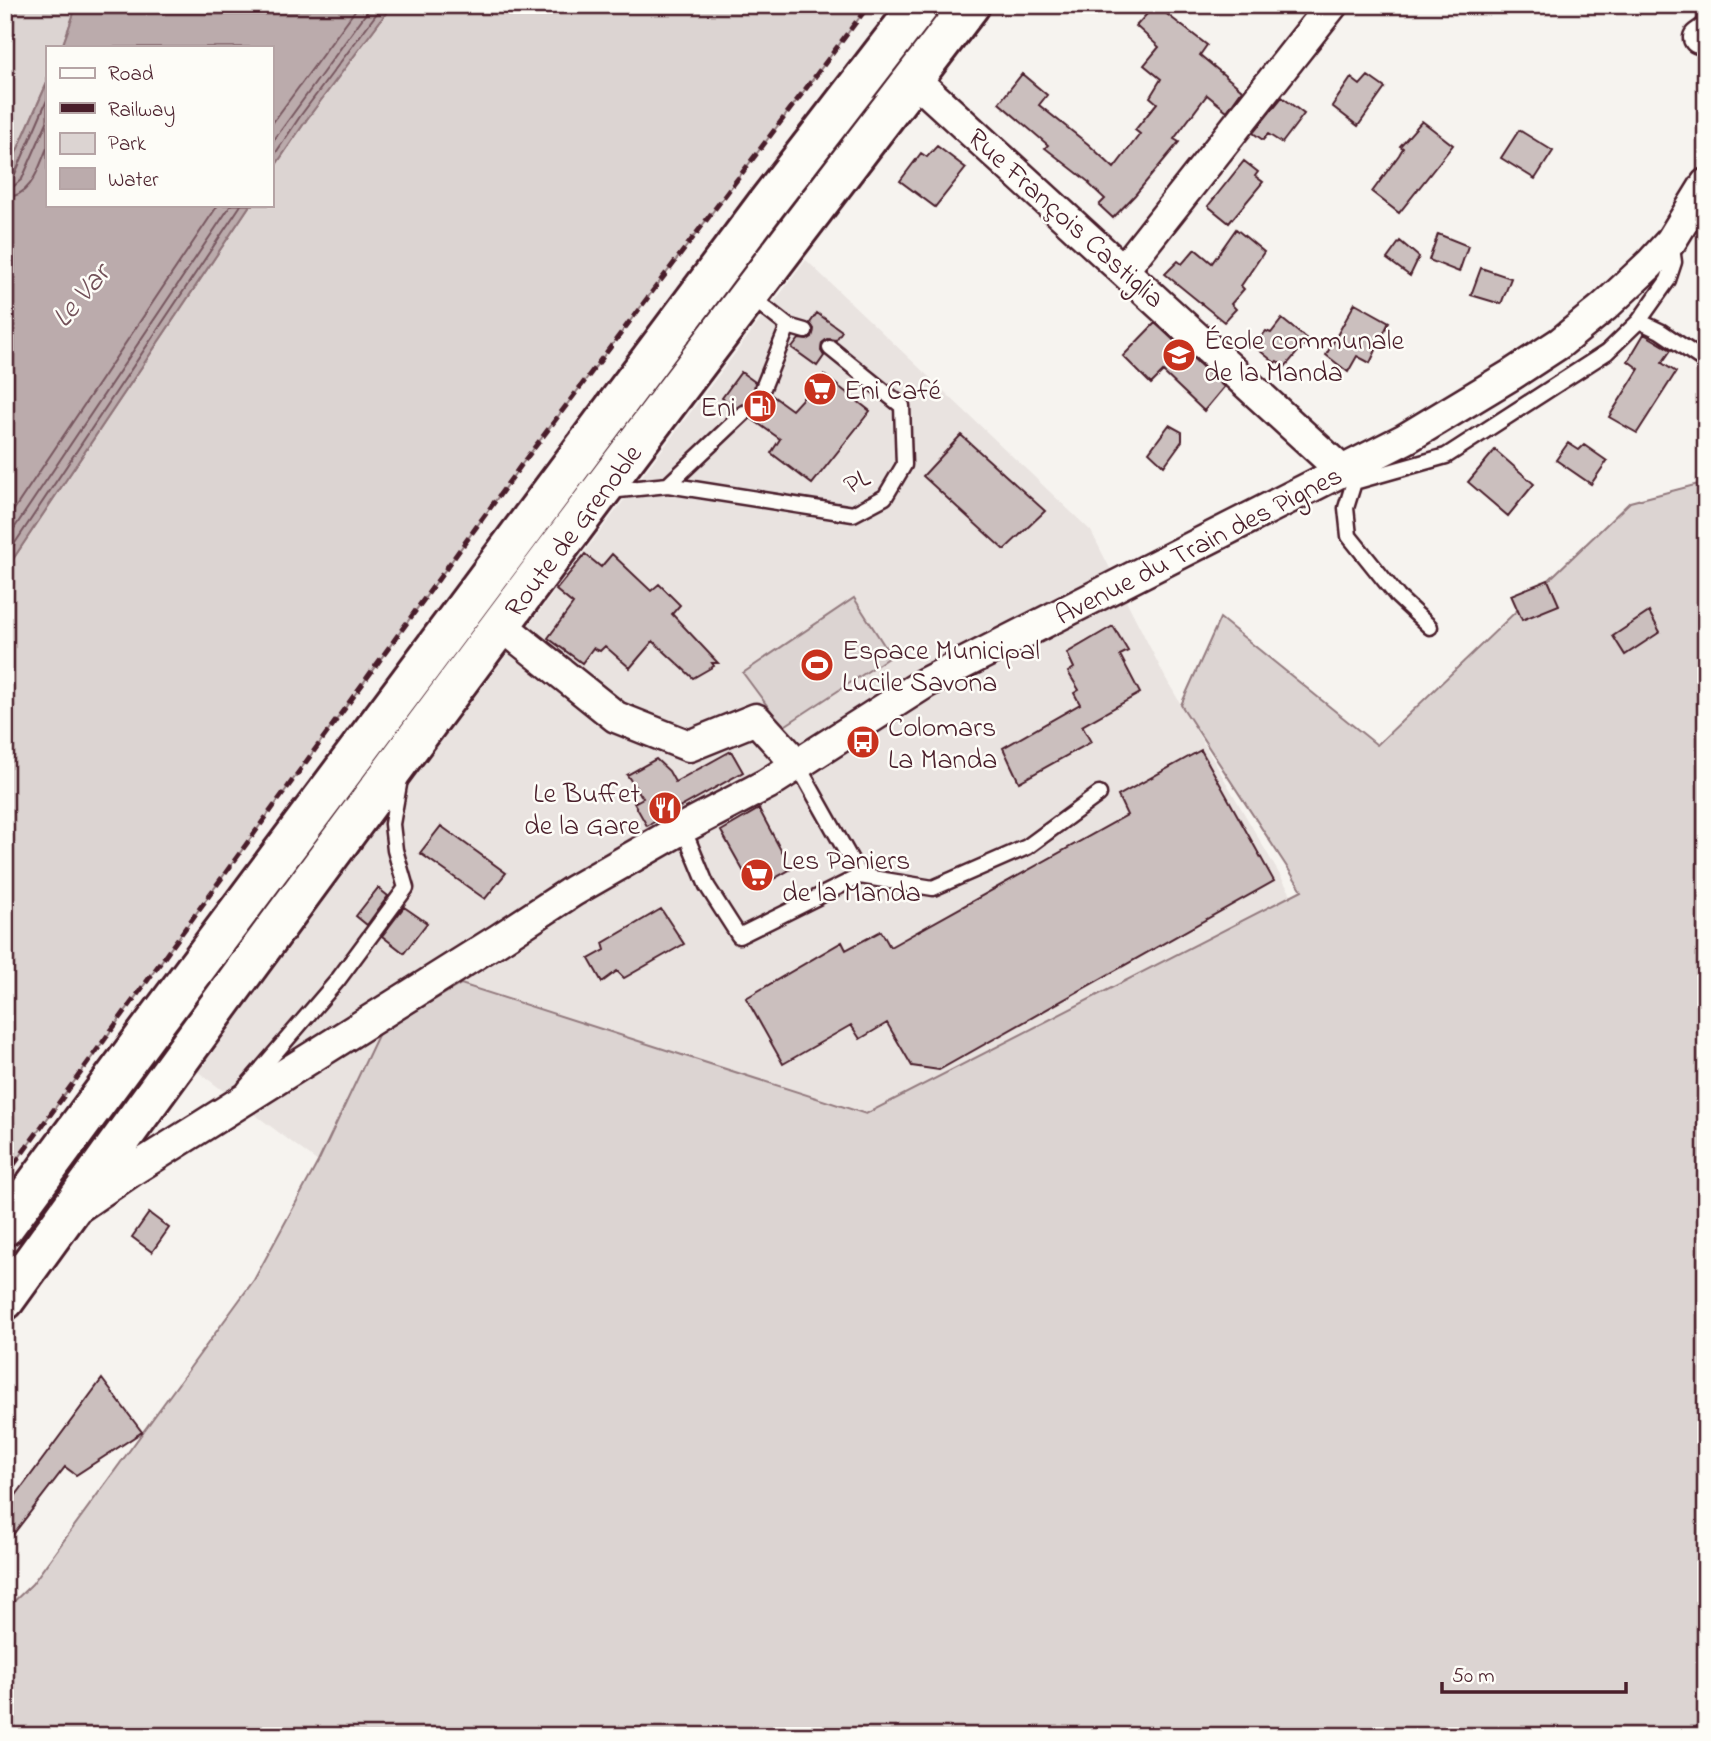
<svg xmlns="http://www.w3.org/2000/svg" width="1711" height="1741" viewBox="0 0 1711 1741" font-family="'Indie Flower',sans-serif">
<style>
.built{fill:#e9e3e0}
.green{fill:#dcd4d2;stroke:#937a7e;stroke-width:2}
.water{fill:#bbabac;stroke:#8e7378;stroke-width:2}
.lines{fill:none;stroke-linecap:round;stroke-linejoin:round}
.shore{stroke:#77575f;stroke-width:2}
.building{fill:#cbbfbe;stroke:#4a1f2b;stroke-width:2}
.service-casing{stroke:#4a1f2b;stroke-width:19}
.minor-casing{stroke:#4a1f2b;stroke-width:35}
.primary-casing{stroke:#4a1f2b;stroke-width:44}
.service{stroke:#fdfcf7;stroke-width:14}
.minor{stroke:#fdfcf7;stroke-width:30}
.primary{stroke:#fdfcf7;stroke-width:38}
.rail{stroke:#4a1f2b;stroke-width:5;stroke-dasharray:10 5;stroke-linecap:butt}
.labels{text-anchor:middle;stroke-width:5;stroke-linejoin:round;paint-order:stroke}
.street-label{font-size:28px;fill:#4a1f2b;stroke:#fdfcf7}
.poi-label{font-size:28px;fill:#4a1f2b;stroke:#fdfcf7;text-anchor:start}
.water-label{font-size:30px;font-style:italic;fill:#725058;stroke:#fdfcf7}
</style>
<rect width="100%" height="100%" fill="#f6f3ef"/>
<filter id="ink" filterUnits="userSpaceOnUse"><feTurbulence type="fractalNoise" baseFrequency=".0143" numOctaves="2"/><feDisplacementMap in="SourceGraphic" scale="14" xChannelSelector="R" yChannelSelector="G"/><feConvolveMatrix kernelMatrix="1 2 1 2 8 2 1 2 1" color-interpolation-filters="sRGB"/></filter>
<g filter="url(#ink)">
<path class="built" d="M806,260L1091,531L1165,677L1292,896L866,1114L461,984L378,1033L318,1162L193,1068Z"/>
<path class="green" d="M5,5H77L62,47H47V83L5,178Z
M392,5H869L522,464L5,1177V571L250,205H271V172L307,119Z
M1706,482V1736H5V1610L32,1584L254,1280L318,1162L379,1033L461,984L866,1114L1302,890L1181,705L1220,618L1377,745L1630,502Z
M854,598L891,656L783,727L743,673Z"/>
<path class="water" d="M77,5H392L307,119L271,172V47H62Z
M47,83V205H250L5,571V178Z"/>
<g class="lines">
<path class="shore" d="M271,125L359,5
M271,144L372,5
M271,160L301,115L383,5
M5,178H11L15,174L47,100
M5,187L14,186L22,179L47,122
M5,198C32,196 38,169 47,148
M5,523L218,205
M5,542L231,205
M5,558L241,205"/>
</g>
<path class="building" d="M1155,5L1207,45L1200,55L1242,90L1227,111L1207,95L1174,139L1179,142L1135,195L1113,218L1099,205L1105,199L1089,184L1090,183L1045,148L1048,145L999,103L1022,74L1047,95L1039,105L1088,144L1114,168L1140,134L1135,130L1157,103L1150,97L1161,79L1144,65L1159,47L1136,26Z
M1368,76L1385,88L1358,126L1332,106L1351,78L1360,85Z
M1282,97L1304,114L1282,143L1268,134L1263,140L1253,133Z
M1422,121L1453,145L1399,213L1372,192L1399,155L1403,148L1400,146Z
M1519,130L1553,151L1535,179L1501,158Z
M937,146L966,168L935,207L900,181L921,153L927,157Z
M1244,161L1258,172L1255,176L1263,182L1229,223L1208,206Z
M1236,229L1264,252L1241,286L1244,289L1231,304L1236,309L1224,322L1165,274L1178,261L1182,264L1195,249L1212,263Z
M1438,234L1468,246L1459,272L1429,260Z
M1400,241L1419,257L1410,276L1387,259Z
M1481,268L1511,278L1501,304L1471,295Z
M1355,303L1389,322L1370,363L1357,356L1348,372L1326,355Z
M817,313L842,331L836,340L827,339L822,343L821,351L824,356L817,366L792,348L799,339L807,340L812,337L814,329L810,323Z
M1282,319L1308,340L1285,367L1277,361L1275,363L1254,346L1266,331L1271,333Z
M1155,323L1224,387L1204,411L1163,372L1151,384L1123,356Z
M1644,334L1671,350L1662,363L1676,372L1637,433L1609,417L1639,369L1628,361Z
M741,372L755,382L754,390L759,397H765L770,394L792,410L824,375L870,411L812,484L771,453L780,439L752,419L753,411L750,406L742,404L736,408L722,398Z
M1169,425L1182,432V441L1164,466L1149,452Z
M961,435L1045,511L1004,550L923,476Z
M1568,443L1579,450L1584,445L1607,461L1591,484L1556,460Z
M1495,450L1534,484L1508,516L1468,482Z
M585,554L601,567L612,554L651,591L659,584L680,605L672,614L718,663H712L714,666L693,678L653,641L630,668L605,646L600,651L593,648L582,663L548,638L573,604L556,590Z
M1548,580L1559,605L1522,620L1511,595Z
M1649,612L1660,632L1625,655L1613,636Z
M1113,626L1128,651L1120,655L1140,693L1082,726L1091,742L1019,782L1003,748L1080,704L1074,693L1079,690L1068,672L1074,668L1067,653Z
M1201,750L1274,881L939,1070L912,1066L887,1023L860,1039L851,1025L783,1064L746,998L842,942L846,950L881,931L890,947L1127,815L1118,796Z
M731,751L743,772L647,826L634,803L643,798L627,775L656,759L669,771L675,782Z
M759,809L791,869L754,890L721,831Z
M441,826L506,873L485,899L420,853Z
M378,888L388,896L367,925L356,916Z
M404,907L427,923L404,953L382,936Z
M661,909L684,944L624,978L617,971L602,982L589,959L605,950L603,943Z
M149,1213L169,1228L152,1252L132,1237Z
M102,1379L142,1432L76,1475L65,1467L5,1545V1510Z"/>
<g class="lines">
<defs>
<path id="service" d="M751,297L788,326L763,388
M1639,321L1660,331L1706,362
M788,326L805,331
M1354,482L1446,456L1607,352L1639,321L1668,280L1674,262L1671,241
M1354,482L1346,508L1349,536L1398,597L1430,627
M668,485L744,413
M609,491L668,485L853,514L885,497L904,465L902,406L830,348
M797,764L860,876
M683,828L707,886L739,936L860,876L933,888L1027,847L1099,794
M245,1088L337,981L406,888L395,850L392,824L400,779"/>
<path id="minor" d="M1699,38L1706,33
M914,79L1342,471
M1124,269L1332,5
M501,625L616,717L689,746L756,719L797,764
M80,1206L131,1171L498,940L573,891L683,828L767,784L925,683L1405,439L1511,375L1560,343L1604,307L1650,264L1671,241L1706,184"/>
<path id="primary" d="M5,1226L146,1035L765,206L920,5
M5,1300C320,863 642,432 970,5"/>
</defs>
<use href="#service" class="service-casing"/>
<use href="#minor" class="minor-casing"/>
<use href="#primary" class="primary-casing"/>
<use href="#service" class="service"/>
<use href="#minor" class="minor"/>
<use href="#primary" class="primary"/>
<path class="rail" d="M5,1177L522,464L869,5"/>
</g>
</g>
<defs>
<symbol id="school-disc" viewBox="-11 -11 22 22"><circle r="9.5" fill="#c8321e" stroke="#fdfcf7"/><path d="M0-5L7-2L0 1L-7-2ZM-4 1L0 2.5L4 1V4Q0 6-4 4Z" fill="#fff"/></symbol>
<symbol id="supermarket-disc" viewBox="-11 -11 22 22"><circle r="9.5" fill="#c8321e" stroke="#fdfcf7"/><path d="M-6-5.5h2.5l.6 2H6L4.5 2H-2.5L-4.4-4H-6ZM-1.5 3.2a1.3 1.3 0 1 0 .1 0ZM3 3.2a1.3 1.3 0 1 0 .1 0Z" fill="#fff"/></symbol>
<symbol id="fuel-disc" viewBox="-11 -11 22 22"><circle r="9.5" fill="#c8321e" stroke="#fdfcf7"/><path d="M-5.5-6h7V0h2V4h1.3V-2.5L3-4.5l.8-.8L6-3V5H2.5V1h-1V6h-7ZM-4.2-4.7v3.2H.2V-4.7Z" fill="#fff"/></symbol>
<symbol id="stadium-disc" viewBox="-11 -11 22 22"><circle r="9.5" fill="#c8321e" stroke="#fdfcf7"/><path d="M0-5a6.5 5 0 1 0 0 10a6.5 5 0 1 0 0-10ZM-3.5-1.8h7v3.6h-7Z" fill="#fff"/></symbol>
<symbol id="bus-disc" viewBox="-11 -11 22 22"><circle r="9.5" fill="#c8321e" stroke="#fdfcf7"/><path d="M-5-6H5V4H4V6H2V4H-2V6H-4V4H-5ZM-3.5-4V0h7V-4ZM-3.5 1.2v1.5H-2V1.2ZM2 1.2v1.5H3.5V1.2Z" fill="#fff"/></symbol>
<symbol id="restaurant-disc" viewBox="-11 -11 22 22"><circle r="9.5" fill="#c8321e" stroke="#fdfcf7"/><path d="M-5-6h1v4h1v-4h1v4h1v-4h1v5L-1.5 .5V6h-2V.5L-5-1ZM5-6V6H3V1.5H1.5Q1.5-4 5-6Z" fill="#fff"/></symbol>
</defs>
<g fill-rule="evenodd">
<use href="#school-disc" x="1160" y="336" width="38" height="38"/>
<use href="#supermarket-disc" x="801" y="370" width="38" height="38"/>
<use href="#fuel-disc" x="741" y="387" width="38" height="38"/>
<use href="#stadium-disc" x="798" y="646" width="38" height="38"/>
<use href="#bus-disc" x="844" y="723" width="38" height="38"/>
<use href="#restaurant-disc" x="646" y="789" width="38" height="38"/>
<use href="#supermarket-disc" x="738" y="856" width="38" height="38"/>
</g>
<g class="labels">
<g class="street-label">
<text transform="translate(1067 217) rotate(42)" y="10">Rue François Castiglia</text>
<text transform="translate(856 480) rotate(-28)" y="10">PL</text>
<text transform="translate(572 530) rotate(-53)" y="10">Route de Grenoble</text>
<text transform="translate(1198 544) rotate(-27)" y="10">Avenue du Train des Pignes</text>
</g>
<g class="poi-label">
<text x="1204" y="349">École communale<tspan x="1204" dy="32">de la Manda</tspan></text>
<text x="844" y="399">Eni Café</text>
<text x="736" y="416" text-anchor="end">Eni</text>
<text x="842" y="659">Espace Municipal<tspan x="842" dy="32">Lucile Savona</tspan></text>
<text x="888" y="736">Colomars<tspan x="888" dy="32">La Manda</tspan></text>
<text x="640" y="802" text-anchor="end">Le Buffet<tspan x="640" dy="32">de la Gare</tspan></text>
<text x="782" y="869">Les Paniers<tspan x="782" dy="32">de la Manda</tspan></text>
</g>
<g class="water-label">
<text transform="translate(80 295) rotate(-50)" y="10">Le Var</text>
</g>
</g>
<rect width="1711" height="1741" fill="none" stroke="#fdfcf7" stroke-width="28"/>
<rect x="14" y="14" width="1683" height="1713" fill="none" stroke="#4a1f2b" stroke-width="2.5" filter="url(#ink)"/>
<rect x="46" y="46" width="228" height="161" fill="#fdfcf7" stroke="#b5a4a5" stroke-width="2"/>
<rect x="60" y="68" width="35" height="10" fill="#fdfcf7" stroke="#b5a4a5" stroke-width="2"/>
<text x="108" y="80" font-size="21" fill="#4a1f2b">Road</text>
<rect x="60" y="103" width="35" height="10" fill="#4a1f2b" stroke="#b5a4a5" stroke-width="2"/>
<text x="108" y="116" font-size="21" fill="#4a1f2b">Railway</text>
<rect x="60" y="133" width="35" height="21" fill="#dcd4d2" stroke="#b5a4a5" stroke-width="2"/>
<text x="108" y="150" font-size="21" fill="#4a1f2b">Park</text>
<rect x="60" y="168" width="35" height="21" fill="#bbabac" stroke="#b5a4a5" stroke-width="2"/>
<text x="108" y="186" font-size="21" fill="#4a1f2b">Water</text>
<path d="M1442 1682v10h184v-10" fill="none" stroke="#4a1f2b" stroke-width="3.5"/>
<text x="1452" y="1682" font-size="21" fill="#4a1f2b" stroke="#fdfcf7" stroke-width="5" paint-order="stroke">50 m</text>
</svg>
